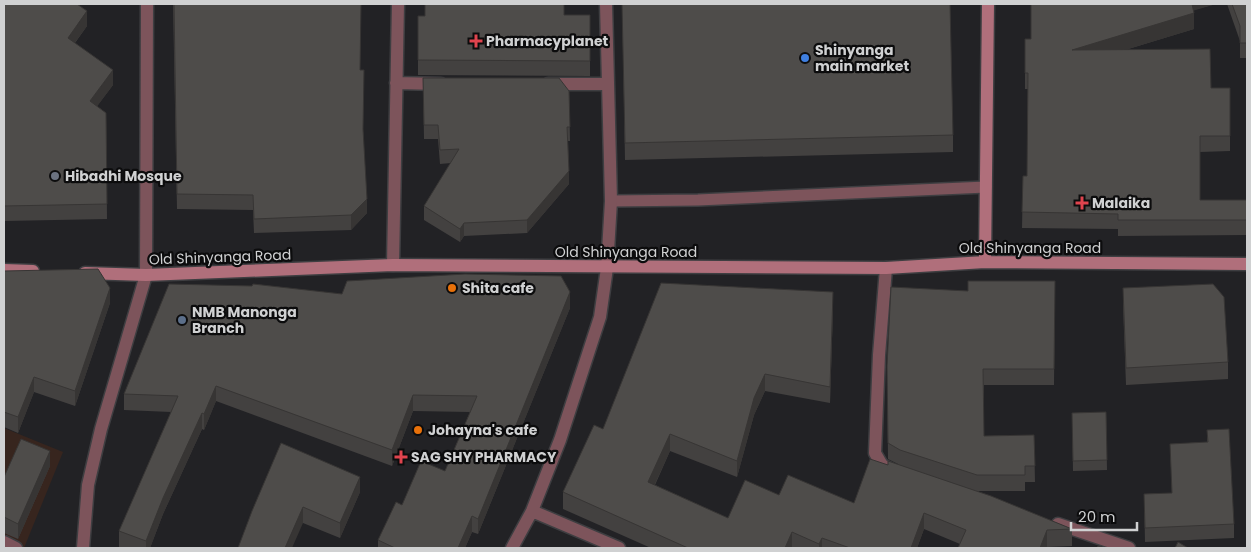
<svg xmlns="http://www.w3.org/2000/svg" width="1251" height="552" viewBox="0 0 1251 552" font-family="Poppins,sans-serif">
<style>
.education{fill:#37251e}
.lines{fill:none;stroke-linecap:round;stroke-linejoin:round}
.lane-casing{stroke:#3e3e41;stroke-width:14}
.street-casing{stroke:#3e3e41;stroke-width:15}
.secondary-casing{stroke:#3e3e41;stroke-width:15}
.lane{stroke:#7d545b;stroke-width:11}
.street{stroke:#7d545b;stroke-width:12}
.secondary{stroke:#b06f7b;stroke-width:12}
.wall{fill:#434140}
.shaded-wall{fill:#373534}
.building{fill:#4e4c4a;stroke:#373534}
.health-dot{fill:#e0444e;stroke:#0c0c0d;stroke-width:2}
.shop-dot{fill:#3f7fe0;stroke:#0c0c0d;stroke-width:2}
.worship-dot{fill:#6b7280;stroke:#0c0c0d;stroke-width:2}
.food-dot{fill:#e8710a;stroke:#0c0c0d;stroke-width:2}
.service-dot{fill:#5c6f8a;stroke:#0c0c0d;stroke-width:2}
.labels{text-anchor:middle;stroke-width:4.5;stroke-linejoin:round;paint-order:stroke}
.poi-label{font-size:14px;font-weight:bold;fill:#d0d1d2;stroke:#0c0c0d;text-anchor:start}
.street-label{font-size:14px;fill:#d0d1d2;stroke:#0c0c0d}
</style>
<rect width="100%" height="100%" fill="#222225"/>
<path class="education" d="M4,428L63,452L24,548H4Z"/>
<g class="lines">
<defs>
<path id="lane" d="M611,201L698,200L986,187"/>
<path id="street" d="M396,83L441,84
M548,84H608
M393,265L398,4
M886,268L879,355L875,453L882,465L894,471
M532,511L619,548
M1058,524L1129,548
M4,542L16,548
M83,548L88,485L101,429L146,275L147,4
M512,548L532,511L560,440L600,317L607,268L611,201L606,4"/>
<path id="secondary" d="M985,262L988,4
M4,270L33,271
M85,273L146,275L393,265L886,268L985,262L1247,264"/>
</defs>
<use href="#lane" class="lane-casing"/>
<use href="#street" class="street-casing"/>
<use href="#secondary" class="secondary-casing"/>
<use href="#lane" class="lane"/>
<use href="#street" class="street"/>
<use href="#secondary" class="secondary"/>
</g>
<path class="wall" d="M4,4L87,26L75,43L113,85L97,106L106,113L107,219L4,221Z
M173,4L360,70L367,213L351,230L254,233L253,210L177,209Z
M622,4L953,135V152L625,160Z
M1216,4L1193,10L1194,29L1125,50L1211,88H1230V151L1200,152V200H1247V235L1118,236V229L1022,228L1023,176H1027L1028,89H1025V39H1031Z
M1227,4H1247V58H1240V41Z
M590,15V76L418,75V16Z
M423,78L569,91L570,141H568L569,184L527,233L464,236L460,242L424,220V206L451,163L440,164L438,139H424Z
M4,271L110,303L75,406L34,392L18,433L4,427Z
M1055,281L1054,385H984V436L1034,435L1035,482H1025V491H977L1072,529V546L1047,547L960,544L924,529L917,548H651L563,509V492L603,429L833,308L830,403L765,391L754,415L737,477L670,451L655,485L728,518L779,495L854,503L888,465L898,464L888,459L887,366Z
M1123,288L1228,362V379L1126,385L1123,305Z
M342,294L570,308L478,534L472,532L465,548H378V540L402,505L445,471L470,412L413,411L392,466L216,401L204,430L202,429L163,514L150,548H124L119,547V531L171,412L124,410V394Z
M1106,412L1107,470L1073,471L1072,413Z
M1207,430L1234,524V538L1145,542L1144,494L1172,493L1170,444L1207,442Z
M50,466L18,539L4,533V477Z
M360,492L340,538L303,523L252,511Z"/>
<path class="shaded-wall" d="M1189,4H1216L1189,12Z
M87,11V26L68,52V38Z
M1194,13V29L1072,66V50Z
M113,70V85L90,116V101Z
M569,171V184L527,233V220Z
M367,199V213L351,230V215Z
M464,223V236L460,242V229Z
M110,288V303L75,406V391Z
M570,292V308L478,534V519Z
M833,292V308L830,403V387Z
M765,374V391L754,415L737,477V461L754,398Z
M34,377V392L18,433V417Z
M216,386V401L204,430V414Z
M413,395V411L392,466V450Z
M202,413V429L163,514L150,548H146V541L163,498Z
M670,434V451L648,499V482Z
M50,451V466L18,539V524Z
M360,477V492L340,538V523Z
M303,507V523L292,548H285Z
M924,513V529L917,548H911Z
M472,516V532L465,548H458Z
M1047,530V548H1040Z
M792,532V548H785Z
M822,538V548H819V544Z"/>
<path class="building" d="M4,4H77L87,11L68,38L113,70L90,101L106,113L107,204L4,206Z
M174,4H361L360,70H364L363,129L367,199L351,215L254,219L253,195L177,194Z
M425,4H564V15H590V61L418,60V16H425Z
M622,4H950L953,135L625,143Z
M1031,4H1192L1194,13L1072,50L1210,49L1211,88H1230V136H1200V200H1247V220H1118V214L1022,212L1023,176H1027L1028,73H1025V39H1031Z
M1232,4H1247V43H1240V26Z
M423,78H559L569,91L570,127H567L569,171L527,220L464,223L460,229L424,206L459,149L440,150L438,125H424Z
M98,269L110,288L75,391L34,377L18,417L4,412V271Z
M465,274L561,276L570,292L478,519L472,516L458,548H395L378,540L396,502L402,505L421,461L445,471L477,396L413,395L392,450L216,386L204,414L202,413L163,498L146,541L119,531L178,396L124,394L169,284L252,286L253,284L342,294L347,281Z
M968,281H1055L1054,369H983L984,436L1034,435L1035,466H1025V475H977L900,450L888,443L887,366L891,287L968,291Z
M661,283L833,292L830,387L765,374L754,398L737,461L670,434L648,482L728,518L745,480L779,495L788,475L854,503L870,459L888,465V461L991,496L1072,529L1047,530L1040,548H958L966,530L924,513L911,548H850L822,538L819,544L792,532L785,548H688L563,492L594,425L603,429Z
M1213,284L1224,297L1228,362L1126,368L1123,288Z
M1106,412L1107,460L1073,461L1072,413Z
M1229,429L1234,524L1145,528L1144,494L1172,493L1170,444L1208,442L1207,430Z
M21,439L50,451L18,524L4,517V477Z
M281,443L360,477L340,523L303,507L285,548H238L252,511Z
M1178,542L1188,548H1175Z
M1098,546L1105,548H1097Z"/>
<g class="health-dot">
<path d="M473.5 33.5h5v5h5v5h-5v5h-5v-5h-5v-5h5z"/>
<path d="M1079.5 195.5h5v5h5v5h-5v5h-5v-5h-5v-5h5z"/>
<path d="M398.5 449.5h5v5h5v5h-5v5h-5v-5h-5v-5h5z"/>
</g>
<circle class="shop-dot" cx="805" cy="58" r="5"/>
<circle class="worship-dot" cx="55" cy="176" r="5"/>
<g class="food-dot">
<circle cx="452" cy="288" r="5"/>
<circle cx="418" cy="430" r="5"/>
</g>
<circle class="service-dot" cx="182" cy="320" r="5"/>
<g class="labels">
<g class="poi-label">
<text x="486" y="46">Pharmacyplanet</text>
<text x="815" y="55">Shinyanga<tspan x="815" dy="16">main market</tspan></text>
<text x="65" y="181">Hibadhi Mosque</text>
<text x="1092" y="208">Malaika</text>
<text x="462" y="293">Shita cafe</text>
<text x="192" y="317">NMB Manonga<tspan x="192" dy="16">Branch</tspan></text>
<text x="428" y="435">Johayna's cafe</text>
<text x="411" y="462">SAG SHY PHARMACY</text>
</g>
<g class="street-label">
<text x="1030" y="253">Old Shinyanga Road</text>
<text x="626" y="257">Old Shinyanga Road</text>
<text transform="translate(220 257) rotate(-2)" y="5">Old Shinyanga Road</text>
</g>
</g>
<rect width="1251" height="552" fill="none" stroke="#d0d1d2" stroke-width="10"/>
<path d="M1071 522v8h66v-8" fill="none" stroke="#d0d1d2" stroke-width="2.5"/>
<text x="1078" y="522" font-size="15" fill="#d0d1d2" stroke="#0c0c0d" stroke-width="4" paint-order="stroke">20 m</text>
</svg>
